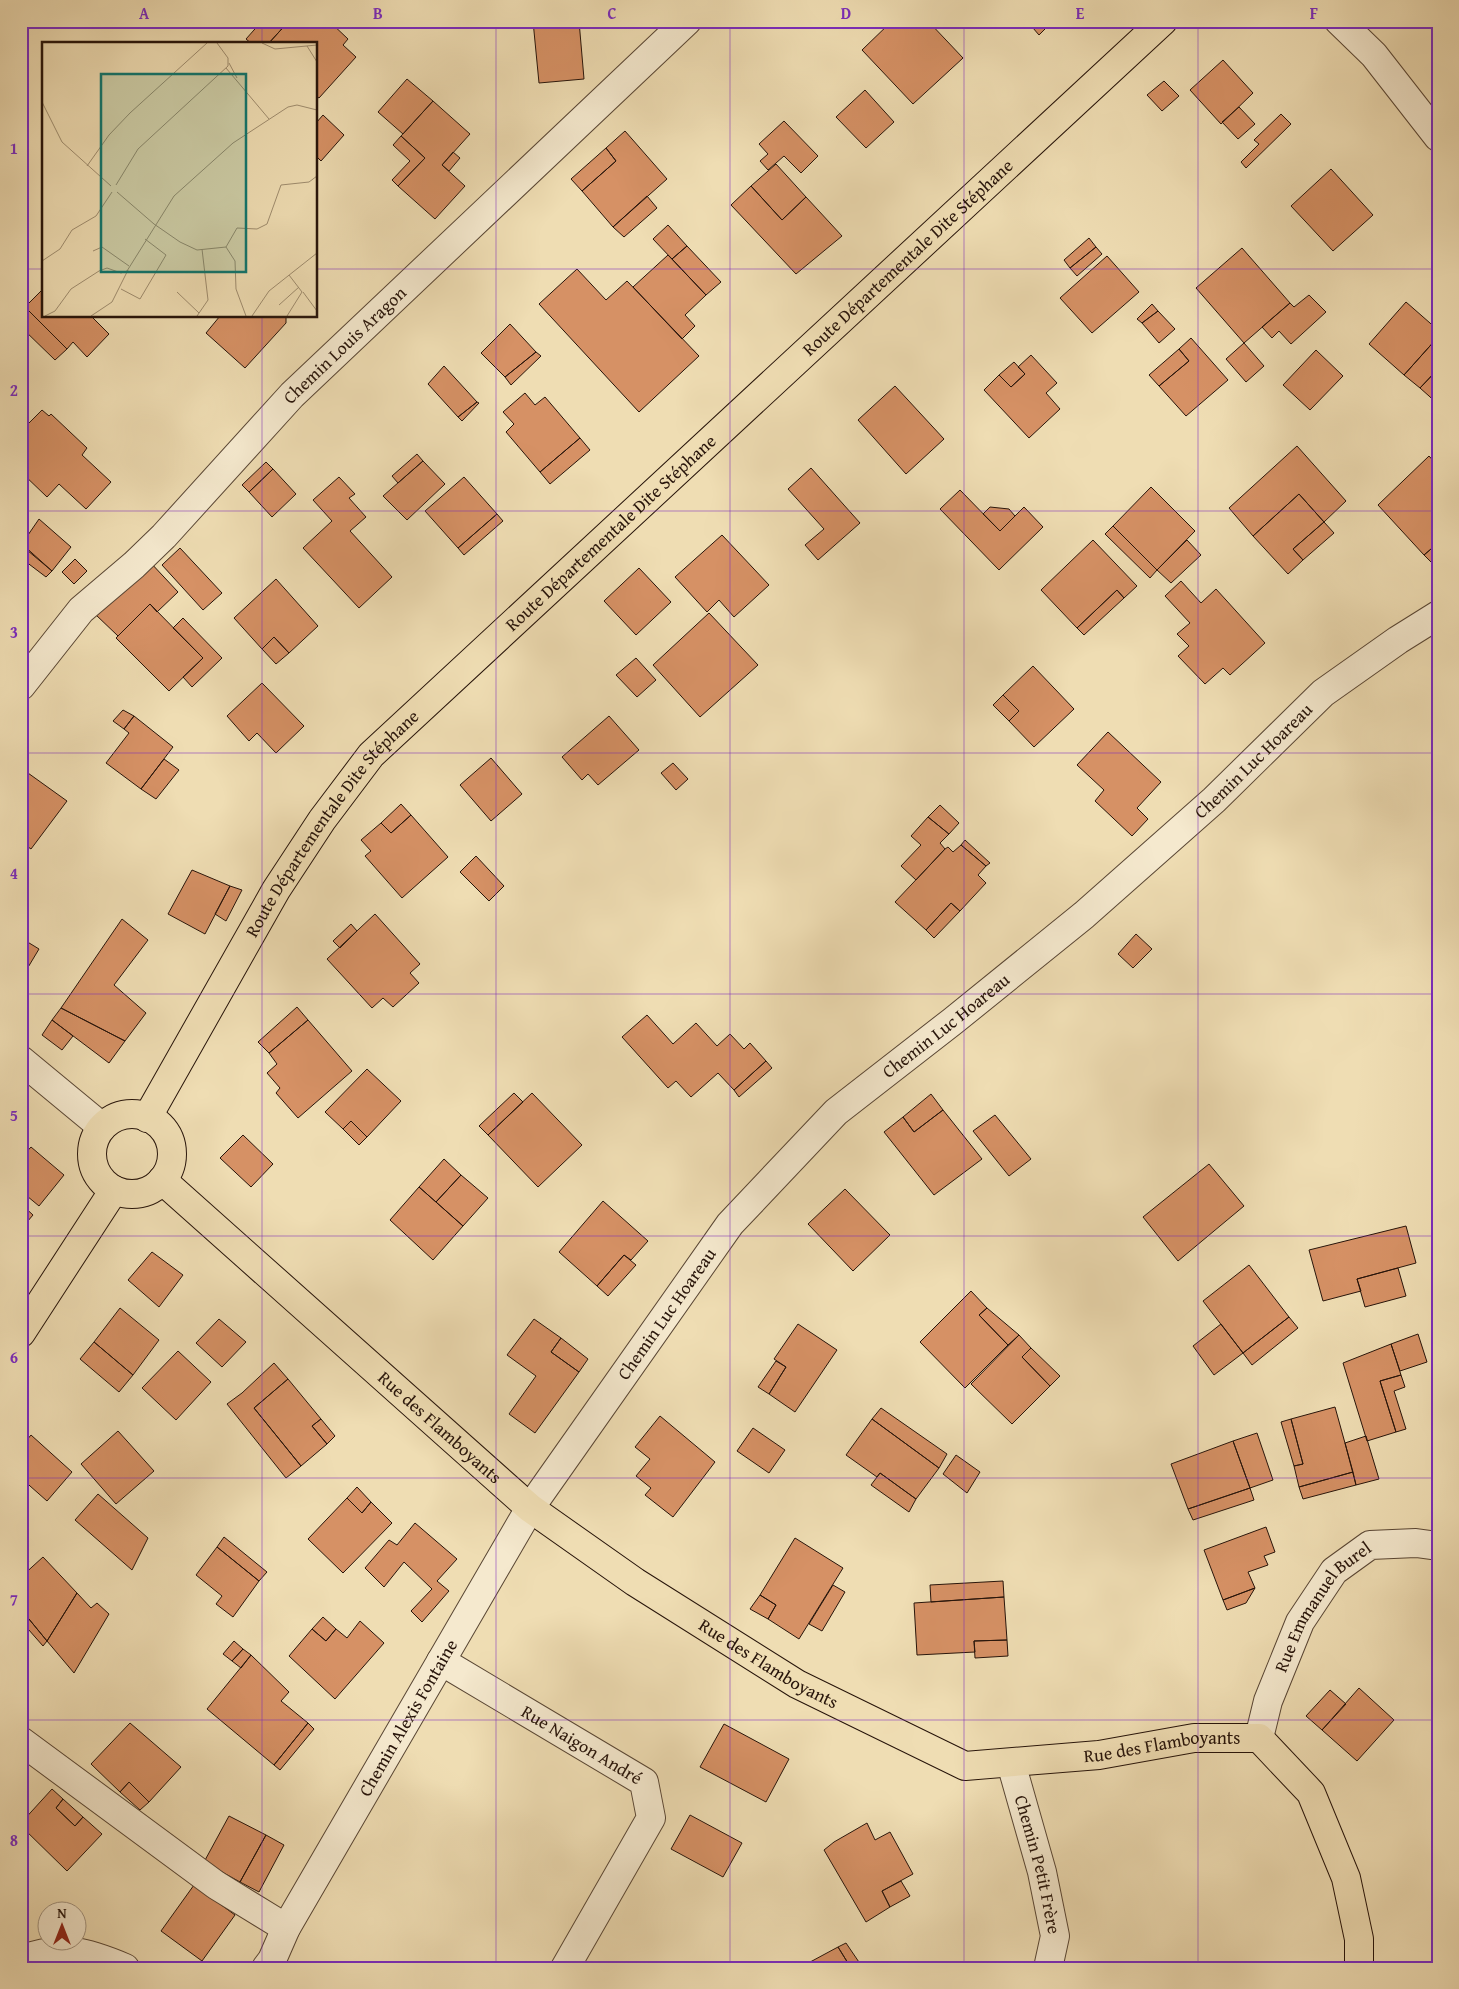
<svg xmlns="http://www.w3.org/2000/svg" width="1459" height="1989" viewBox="0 0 1459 1989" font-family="'Gentium Book Plus',serif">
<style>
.building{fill:#d69165;stroke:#27140a}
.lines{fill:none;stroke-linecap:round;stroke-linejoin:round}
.minor-casing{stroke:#594634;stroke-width:30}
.major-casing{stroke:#27140a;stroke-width:30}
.minor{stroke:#f5e9ce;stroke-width:28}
.major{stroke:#efddb3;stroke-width:28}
.grid{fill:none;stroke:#7b2cbf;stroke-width:1;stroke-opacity:0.55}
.labels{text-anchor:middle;stroke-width:4;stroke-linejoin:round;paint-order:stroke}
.street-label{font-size:18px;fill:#27140a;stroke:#f5e9ce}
.inset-road{fill:none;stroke:#9f8d6f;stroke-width:1}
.view{fill:#0f766e;fill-opacity:0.15;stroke:#0f766e;stroke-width:2.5}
.inset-edge{fill:none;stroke:#27140a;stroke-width:2.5}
.neatline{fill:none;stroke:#7b2cbf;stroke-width:2}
.grid-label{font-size:16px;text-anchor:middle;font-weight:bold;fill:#7b2cbf}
</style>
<rect width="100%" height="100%" fill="#efddb3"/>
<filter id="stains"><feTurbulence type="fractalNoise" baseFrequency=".004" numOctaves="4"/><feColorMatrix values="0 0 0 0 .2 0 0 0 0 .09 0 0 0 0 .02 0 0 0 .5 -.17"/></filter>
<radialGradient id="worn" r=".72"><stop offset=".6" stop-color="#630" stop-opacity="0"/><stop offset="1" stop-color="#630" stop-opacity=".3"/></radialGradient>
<path class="building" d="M262,21H289L268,44H252L246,39Z
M289,21H329L348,39L343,45L356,57L319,98L316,96V44H268Z
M533,21H579L584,79L539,83Z
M892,21H928L963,58L913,104L862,50Z
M1027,21H1053L1039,35Z
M1223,60L1253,93L1221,124L1190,90Z
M407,79L433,101L403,134L378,112Z
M1164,81L1179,96L1162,111L1147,95Z
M865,90L894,122L866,148L836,117Z
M433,101L470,134L442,165L465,186L435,219L398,186L425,158L401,136Z
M1239,107L1255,124L1238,139L1222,122Z
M1281,114L1291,124L1246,168L1241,162L1259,144L1254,140Z
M323,115L344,135L321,161L316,156V123Z
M784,121L818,156L801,173L784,156L768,170L760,161L768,154L759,144Z
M625,131L667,179L613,227L582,191L616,161L606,148Z
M401,136L425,158L398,186L392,180L410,161L393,145Z
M606,148L616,161L582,191L571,179Z
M453,152L460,158L449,171L442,165Z
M776,164L806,197L782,220L751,186Z
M1331,169L1373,215L1333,251L1291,206Z
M751,186L782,220L806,197L842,236L796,274L731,205Z
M647,196L657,208L624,237L613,227Z
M668,225L687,246L672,259L653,239Z
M1089,238L1096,247L1070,268L1064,260Z
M687,246L721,282L706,295L672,259Z
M1096,247L1102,254L1077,276L1070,268Z
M1242,248L1290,303L1244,343L1196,288Z
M668,255L706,295L685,315L695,326L682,339L633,287Z
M1107,256L1139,292L1092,333L1060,298Z
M577,269L606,300L627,281L699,356L639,412L539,304Z
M44,288V316H91L109,334L87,357L73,342L67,349L25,307Z
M1309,295L1326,312L1291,344L1279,331L1272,338L1262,327L1290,303L1294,307Z
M1406,302L1438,330V337L1404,375L1369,344Z
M1152,304L1158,311L1142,323L1137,319Z
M25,307L67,349L55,360L21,327V310Z
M1158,311L1175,329L1159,343L1142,323Z
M220,316H286V323L245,368L206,333Z
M510,324L536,352L505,377L481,353Z
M1438,337V369L1420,388L1404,375Z
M1191,338L1228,380L1186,416L1159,386L1189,361L1179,349Z
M1244,343L1264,366L1246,382L1226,359Z
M1179,349L1189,361L1159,386L1149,375Z
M1316,350L1343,376L1310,410L1283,385Z
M536,352L541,356L511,385L505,377Z
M1031,355L1057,383L1046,393L1060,409L1029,438L984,390L999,375L1011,387L1025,374L1018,367Z
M1014,362L1025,374L1011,387L999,375Z
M444,366L477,402L458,417L428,384Z
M1438,369V404L1420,388Z
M895,386L944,439L906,474L858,420Z
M525,393L535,405L545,397L580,438L540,472L506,432L514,424L503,412Z
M477,402L479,403L462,421L458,417Z
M42,410L49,416L51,414L87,448L82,455L111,482L86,509L59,484L47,497L21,472V431Z
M580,438L590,450L550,484L540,472Z
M1297,446L1346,501L1324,522L1299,494L1253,536L1229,508Z
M417,454L423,461L398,483L392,476Z
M1429,456L1438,466V543L1424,555L1378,505Z
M423,461L445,484L407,520L383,496Z
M266,462L273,469L249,492L242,485Z
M811,468L860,523L818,560L805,545L824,529L788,489Z
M273,469L296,494L272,517L249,492Z
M339,477L355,494L349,498L366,517L350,531L392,577L359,608L303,548L332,521L313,500Z
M464,477L497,514L458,548L425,511Z
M1151,487L1195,531L1157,570L1113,526Z
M960,490L1000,531L1024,507L1043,527L999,570L940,509Z
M1299,494L1324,522L1293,549L1303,560L1288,574L1253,536Z
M990,507L1009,509L1015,516L1000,531L983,514Z
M497,514L503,521L464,555L458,548Z
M39,519L71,547L52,571L21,545V535H28Z
M1324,522L1334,533L1303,560L1293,549Z
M1113,526L1157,570L1150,578L1105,534Z
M722,535L769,585L734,617L719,600L707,612L675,577Z
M1093,540L1137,586L1124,598L1117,590L1077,628L1041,590Z
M1187,540L1201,555L1171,583L1157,570Z
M1438,543V563L1435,566L1424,555Z
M22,544L52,571L46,577L21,558Z
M180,548L222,593L203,610L162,565Z
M75,559L87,571L74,584L62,572Z
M149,561L178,592L157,612L150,604L118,636L95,614Z
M639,568L671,602L636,635L604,601Z
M276,579L318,626L289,653L274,637L262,649L234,618Z
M1181,581L1201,603L1216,589L1265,643L1230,675L1223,668L1205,684L1178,656L1189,646L1177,634L1190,623L1165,596Z
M1117,590L1124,598L1084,635L1077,628Z
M150,604L203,658L169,691L116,638Z
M709,613L758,665L700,717L653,665Z
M183,618L222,658L192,687L183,677L203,658L173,628Z
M274,637L289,653L276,664L262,649Z
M636,658L656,680L637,697L616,675Z
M1033,666L1074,709L1034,747L1009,721L1019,711L1003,695Z
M262,683L304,726L276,753L257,733L249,741L227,716Z
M1003,695L1019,711L1009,721L993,705Z
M123,710L134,716L124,729L113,721Z
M134,716L173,747L141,789L106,763L129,733L124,729Z
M609,716L639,750L598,785L588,774L582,780L562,757Z
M1108,732L1161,782L1137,808L1148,819L1132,836L1095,801L1104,790L1077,765Z
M491,758L522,794L491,821L460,785Z
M164,759L179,770L156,799L141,789Z
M673,763L688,779L676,790L661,773Z
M21,768L67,801L31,849L21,842Z
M401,804L411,815L391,833L381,823Z
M940,805L959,823L949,834L928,817Z
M411,815L448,857L402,898L365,856L371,851L361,840L381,823L391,833Z
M928,817L949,834L940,843L945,849L916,880L901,866L921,845L911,836Z
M965,840L990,863L986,866L961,845Z
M961,845L986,866L978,875L986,883L960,911L951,903L926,930L895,902L945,849L948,847L953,852Z
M476,856L504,886L489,901L460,872Z
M192,870L230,886L205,934L168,914Z
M230,886L242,890L226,921L215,914Z
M951,903L960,911L934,938L926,930Z
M375,914L420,964L410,973L419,983L393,1007L383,998L372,1008L327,959Z
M122,919L148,940L114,985L146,1013L125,1041L61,1008Z
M351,924L357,931L340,948L333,941Z
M1136,934L1152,949L1133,968L1118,954Z
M21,938L39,949L21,979Z
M297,1007L308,1020L269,1053L258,1042Z
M61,1008L125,1041L109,1063L52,1020Z
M647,1015L673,1044L696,1023L717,1046L730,1034L744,1049L750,1043L766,1061L734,1090L718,1073L691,1097L676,1081L668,1088L622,1037Z
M52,1020L73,1036L62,1050L42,1035Z
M308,1020L352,1071L298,1118L276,1093L280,1088L267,1073L277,1064L269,1053Z
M766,1061L772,1068L739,1097L734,1090Z
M367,1069L401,1101L367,1137L351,1121L343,1129L325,1112Z
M514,1093L523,1102L488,1135L479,1126Z
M532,1093L582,1145L538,1187L488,1135Z
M931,1094L943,1110L914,1132L903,1117Z
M943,1110L982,1159L934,1195L884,1132L903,1117L914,1132Z
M995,1115L1031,1159L1009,1176L973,1131Z
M351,1121L367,1137L359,1145L343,1129Z
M243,1135L273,1164L251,1187L220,1158Z
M21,1145L28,1150L21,1158Z
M31,1147L64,1175L39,1206L21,1191V1158Z
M444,1159L461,1175L436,1202L419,1187Z
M1209,1164L1244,1206L1178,1261L1143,1217Z
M461,1175L488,1198L463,1226L436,1202Z
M419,1187L463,1226L433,1260L390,1220Z
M845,1189L890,1235L853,1271L808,1224Z
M603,1201L648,1241L631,1260L624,1255L597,1286L559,1252Z
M21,1204L33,1215L21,1229Z
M1406,1226L1416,1263L1357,1279L1361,1291L1323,1301L1309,1250Z
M152,1252L183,1275L159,1307L128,1280Z
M624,1255L636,1265L608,1296L597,1286Z
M1249,1265L1289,1317L1243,1353L1203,1301Z
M1398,1268L1406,1296L1365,1307L1357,1279Z
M971,1291L987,1308L979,1315L1008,1345L965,1388L920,1342Z
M120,1308L159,1340L133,1375L94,1342Z
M987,1308L1019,1335L1008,1345L979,1315Z
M1289,1317L1298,1328L1252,1365L1243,1353Z
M219,1319L246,1342L222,1367L196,1343Z
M534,1319L561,1338L551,1352L579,1372L535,1433L509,1414L536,1376L507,1355Z
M798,1324L837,1350L795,1412L769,1394L786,1367L774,1359Z
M1221,1324L1243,1353L1214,1375L1193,1346Z
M1418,1334L1427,1362L1400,1371L1391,1344Z
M1019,1335L1031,1348L1022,1357L1050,1386L1012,1424L971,1384Z
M561,1338L588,1359L579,1372L551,1352Z
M94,1342L133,1375L119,1392L80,1359Z
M1391,1344L1401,1375L1380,1381L1396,1432L1367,1441L1343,1363Z
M1031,1348L1060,1376L1050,1386L1022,1357Z
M178,1351L211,1382L176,1420L142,1388Z
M776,1361L786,1367L769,1394L758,1387Z
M274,1363L288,1379L254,1408L301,1466L286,1478L227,1404L242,1393Z
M1401,1375L1405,1387L1394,1391L1406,1429L1396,1432L1380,1381Z
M288,1379L321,1419L312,1426L327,1444L301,1466L254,1408Z
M1335,1407L1353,1472L1299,1487L1294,1466L1303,1464L1291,1419Z
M881,1408L947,1454L939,1468L872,1419Z
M660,1416L715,1462L673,1517L645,1495L651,1488L636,1476L650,1459L635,1447Z
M321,1419L335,1436L327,1444L312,1426Z
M872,1419L939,1468L916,1499L880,1473L877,1477L846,1455Z
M1291,1419L1303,1464L1294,1466L1281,1422Z
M753,1428L785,1450L769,1473L737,1451Z
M118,1431L154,1471L116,1504L81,1464Z
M1257,1433L1273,1480L1250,1488L1233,1441Z
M31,1435L72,1472L47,1501L21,1478V1447Z
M1366,1436L1379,1479L1356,1485L1345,1443Z
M1233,1441L1250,1488L1188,1509L1171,1464Z
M956,1455L980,1472L967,1493L943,1474Z
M1353,1472L1356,1485L1303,1499L1299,1487Z
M880,1473L916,1499L909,1512L871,1485Z
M357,1487L371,1502L362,1513L347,1498Z
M1250,1488L1254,1500L1193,1520L1188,1509Z
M98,1494L148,1538L132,1570L75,1520Z
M347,1498L362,1513L371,1502L392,1523L343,1573L308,1539Z
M415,1523L457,1559L437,1581L449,1591L422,1622L411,1611L432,1589L404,1562L384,1587L365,1568L389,1540L397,1545Z
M1266,1527L1275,1552L1264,1556L1268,1565L1248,1572L1255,1588L1223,1600L1204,1550Z
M224,1537L267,1572L259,1581L217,1547Z
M795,1538L843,1568L799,1639L768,1619L776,1605L760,1595Z
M217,1547L259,1581L233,1617L216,1604L222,1596L196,1575Z
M21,1553L29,1562L21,1569Z
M43,1557L77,1593L47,1641L24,1613L28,1610L21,1603V1577Z
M1003,1581L1004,1597L931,1602L930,1585Z
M833,1585L845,1592L822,1631L809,1624Z
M1255,1588L1246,1603L1227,1610L1223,1600Z
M77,1593L91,1608L97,1603L109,1614L74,1673L47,1641Z
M760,1595L776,1605L768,1619L750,1609Z
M1004,1597L1007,1640L974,1641L975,1652L917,1655L914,1603Z
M21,1603L28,1610L24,1613L47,1641L43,1646L21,1621Z
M323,1617L336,1629L326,1641L312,1629Z
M360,1621L384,1643L335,1699L289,1656L312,1629L326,1641L336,1629L347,1638Z
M1007,1640L1008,1656L975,1658L974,1641Z
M234,1641L243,1649L232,1661L223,1654Z
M243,1649L251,1655L241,1668L232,1661Z
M251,1655L289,1692L281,1701L308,1723L274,1765L207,1709Z
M1359,1688L1394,1720L1357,1761L1322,1730Z
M1330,1690L1346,1704L1322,1730L1306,1716Z
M130,1723L181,1767L149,1802L129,1782L120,1792L91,1764Z
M308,1723L314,1729L280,1770L274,1765Z
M724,1724L789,1759L766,1802L700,1767Z
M129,1782L149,1802L140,1810L120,1792Z
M52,1789L63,1799L56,1808L75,1826L83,1817L102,1834L67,1871L21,1826V1823Z
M63,1799L83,1817L75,1826L56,1808Z
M690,1815L742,1843L723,1877L671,1849Z
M229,1816L266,1835L240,1882L204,1862Z
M867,1823L875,1840L890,1832L913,1874L882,1891L890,1907L866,1922L824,1850L834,1842Z
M266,1835L284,1845L259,1892L240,1882Z
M21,1872L28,1878L21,1888Z
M901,1881L910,1896L890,1907L882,1891Z
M194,1885L235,1915L202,1961L161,1931Z
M846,1943L863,1968H851L838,1947Z
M838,1947L851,1968H799Z"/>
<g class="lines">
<defs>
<g id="minor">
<path d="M1339,21L1374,55L1438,137"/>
<path id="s1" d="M21,686L81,610L134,565L164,536L292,395L687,21"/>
<path d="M21,1060L102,1127"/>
<path id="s2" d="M441,1661L644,1782L651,1818L565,1968"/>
<path id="s3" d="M1259,1738L1268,1701L1300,1622L1334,1571L1370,1545L1416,1543L1438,1546"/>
<path d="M21,1741L216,1885L286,1928"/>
<path id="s4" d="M1011,1763L1042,1872L1055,1936L1048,1968"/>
<path d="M21,1960C61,1944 87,1952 125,1968"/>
<path id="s5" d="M266,1968L272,1960L286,1928L530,1508L730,1224L836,1112L953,1021L1084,915L1214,800L1323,693L1398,640L1438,615"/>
</g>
<g id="major">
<circle cx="132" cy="1154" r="40"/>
<path id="s6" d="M147,1118L276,890L322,820L371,755L1163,21"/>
<path id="s7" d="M162,1180L530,1508L635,1582L797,1684L965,1766L1099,1755L1194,1738H1259L1311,1793L1346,1878L1359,1939V1968"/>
<path d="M21,1333L114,1190"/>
</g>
</defs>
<use href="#minor" class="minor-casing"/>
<use href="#major" class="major-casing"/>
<use href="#minor" class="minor"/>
<use href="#major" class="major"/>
</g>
<path class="grid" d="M262,21V44M496,21V1968M730,21V1968M964,21V1968M1198,21V1968M21,269H44M316,269H1438M262,316V1968M21,511H1438M21,753H1438M21,994H1438M21,1236H1438M21,1478H1438M21,1720H1438"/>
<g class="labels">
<g class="street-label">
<text dy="6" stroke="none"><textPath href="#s6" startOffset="1159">Route Départementale Dite Stéphane</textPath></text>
<text dy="6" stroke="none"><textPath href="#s1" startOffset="471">Chemin Louis Aragon</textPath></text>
<text dy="6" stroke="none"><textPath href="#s6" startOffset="754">Route Départementale Dite Stéphane</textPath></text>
<text dy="6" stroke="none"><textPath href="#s5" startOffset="1578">Chemin Luc Hoareau</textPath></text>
<text dy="6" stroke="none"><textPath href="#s6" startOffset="349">Route Départementale Dite Stéphane</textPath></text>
<text dy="6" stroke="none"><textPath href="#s5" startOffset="1172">Chemin Luc Hoareau</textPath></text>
<text dy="6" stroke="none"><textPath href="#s5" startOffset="768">Chemin Luc Hoareau</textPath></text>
<text dy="6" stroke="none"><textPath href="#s7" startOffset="372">Rue des Flamboyants</textPath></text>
<text dy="6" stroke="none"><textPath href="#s3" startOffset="149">Rue Emmanuel Burel</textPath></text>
<text dy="6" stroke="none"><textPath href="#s7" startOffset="778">Rue des Flamboyants</textPath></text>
<text dy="6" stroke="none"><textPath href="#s5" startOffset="288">Chemin Alexis Fontaine</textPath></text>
<text dy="6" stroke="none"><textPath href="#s2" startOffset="164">Rue Naigon André</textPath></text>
<text dy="6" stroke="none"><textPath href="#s7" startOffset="1198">Rue des Flamboyants</textPath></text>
<text dy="6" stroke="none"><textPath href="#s4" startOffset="105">Chemin Petit Frère</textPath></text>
</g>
</g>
<g transform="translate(42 42)">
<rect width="275" height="275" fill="#efddb3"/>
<path class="inset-road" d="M220,1L233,7L275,3M265,4L275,20M187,21L195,36M184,26L227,77M0,60L20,100L69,144M45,124L67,93L88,71L165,1M74,143L96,107L186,24V16L175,1M75,150L112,182L138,200L155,208L184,205L193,219L194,247L204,274M184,205L195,186L215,187L225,182L239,143L267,140L275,134M51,209L60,205L87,224M0,219L18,207L30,188L54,174L70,150M79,247L98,257L124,213L103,197M135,250L157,271M261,250L275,269M237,263L257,245M3,274L13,269L29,247L57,229L65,226L79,231L85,229L132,154L191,101L246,65L255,63L275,68M49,274L70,260L86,228M155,274L166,258L160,207M210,274L227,249L275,211M245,274L260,250L247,233"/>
<path class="view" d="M59,32H204V230H59Z"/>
<rect width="275" height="275" class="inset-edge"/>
</g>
<rect width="1459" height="1989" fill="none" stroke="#efddb3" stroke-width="55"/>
<g transform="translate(62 1926)"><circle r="24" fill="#f5e9ce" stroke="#a39480"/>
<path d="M0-4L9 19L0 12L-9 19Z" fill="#8f2418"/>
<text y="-8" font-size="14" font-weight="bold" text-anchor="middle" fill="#27140a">N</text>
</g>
<rect x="28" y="28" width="1404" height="1934" class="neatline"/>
<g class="grid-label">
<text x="144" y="19">A</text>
<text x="378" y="19">B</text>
<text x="612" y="19">C</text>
<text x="846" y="19">D</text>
<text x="1080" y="19">E</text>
<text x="1314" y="19">F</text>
<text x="14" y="154">1</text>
<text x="14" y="396">2</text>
<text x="14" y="638">3</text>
<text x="14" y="879">4</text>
<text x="14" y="1121">5</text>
<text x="14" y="1363">6</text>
<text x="14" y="1605">7</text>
<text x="14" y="1846">8</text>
</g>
<rect width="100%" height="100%" filter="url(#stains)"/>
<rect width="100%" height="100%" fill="url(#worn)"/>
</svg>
